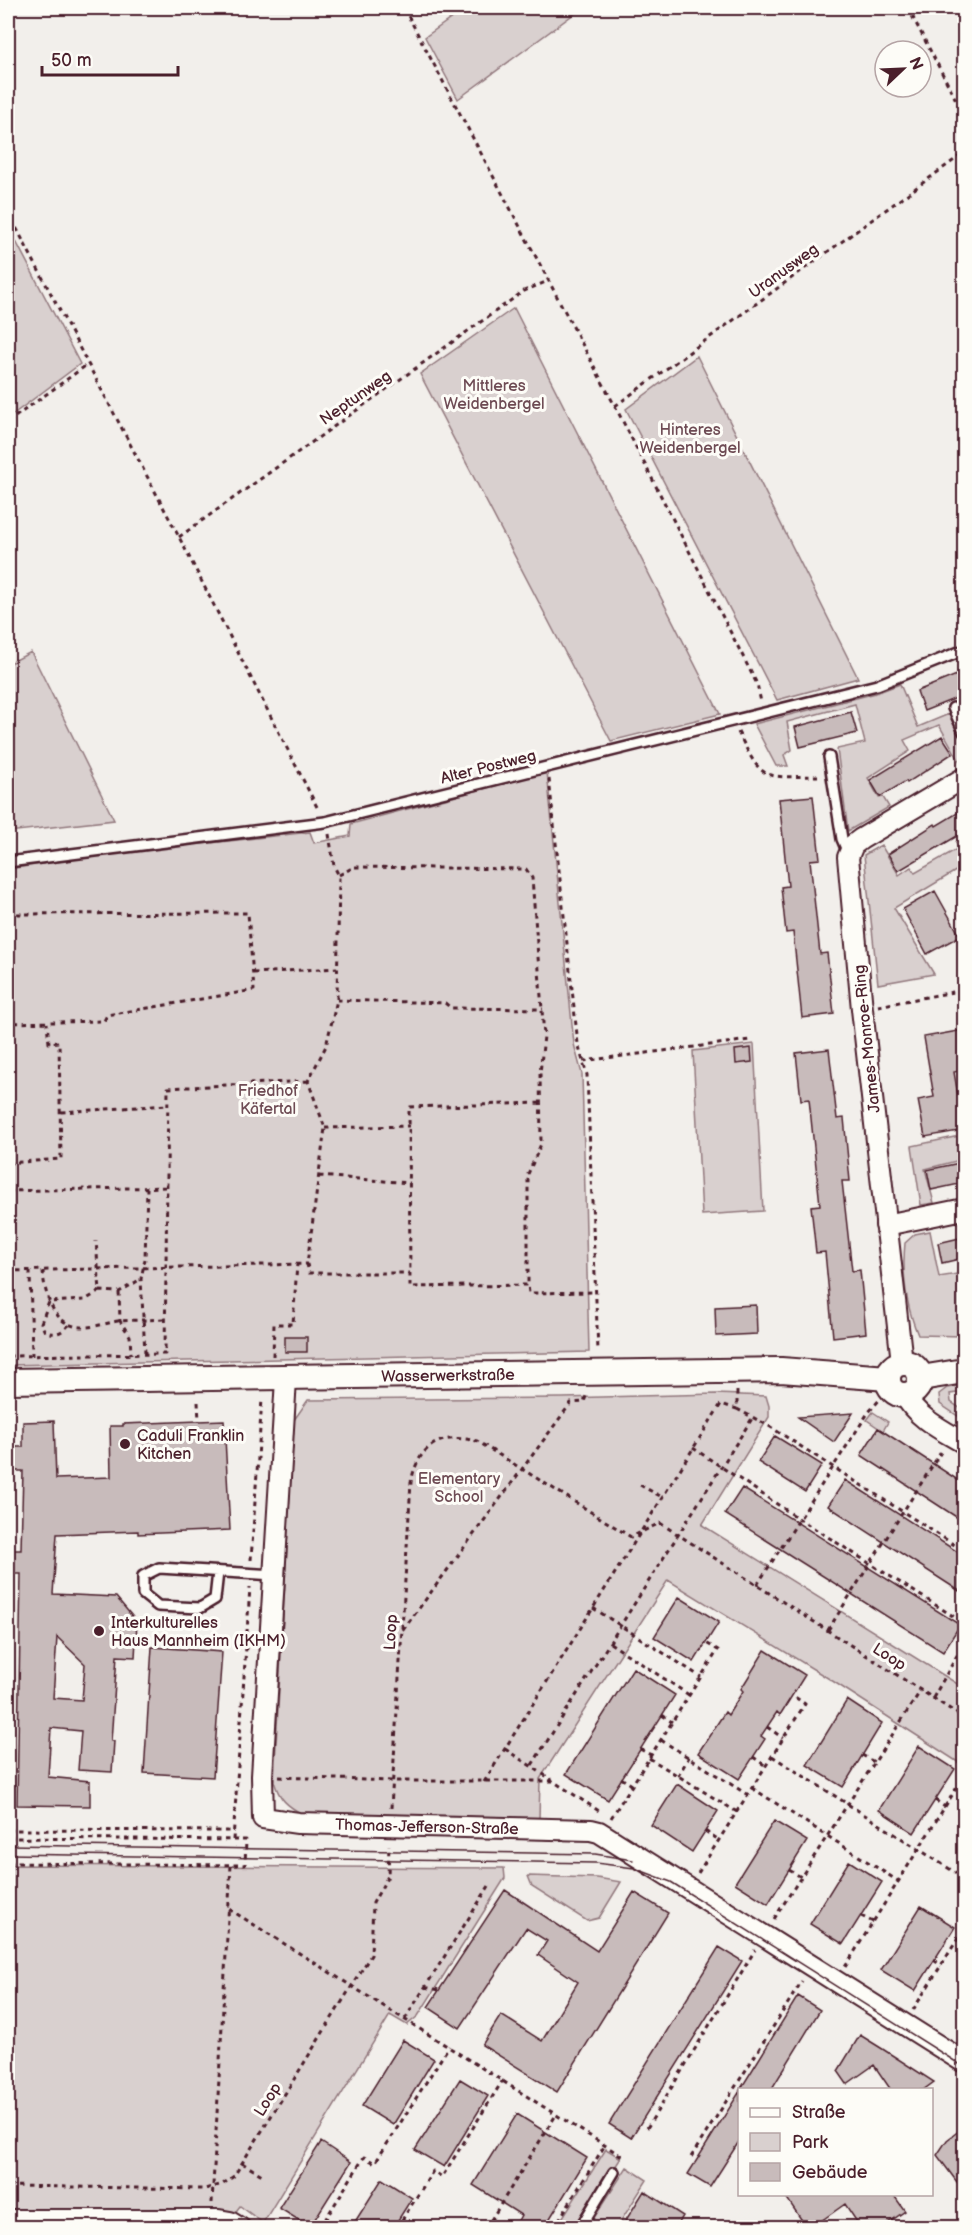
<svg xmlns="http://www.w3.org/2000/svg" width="972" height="2235" viewBox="0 0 972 2235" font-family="'Balsamiq Sans',sans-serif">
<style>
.green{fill:#d9d0cf;stroke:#92787d;stroke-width:1.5}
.building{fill:#c8bbbb;stroke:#4a1f2b;stroke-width:1.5;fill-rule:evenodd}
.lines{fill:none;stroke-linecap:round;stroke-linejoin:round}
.service-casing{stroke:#4a1f2b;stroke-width:14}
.minor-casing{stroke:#4a1f2b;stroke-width:24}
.tertiary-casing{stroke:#4a1f2b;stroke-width:28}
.path{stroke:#4a1f2b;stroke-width:3;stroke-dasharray:4.5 4.5;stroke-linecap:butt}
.service{stroke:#fdfcf7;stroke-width:9}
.minor{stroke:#fdfcf7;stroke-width:20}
.tertiary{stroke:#fdfcf7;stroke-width:24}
.tram{stroke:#4a1f2b;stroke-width:1.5}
.poi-dot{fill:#4a1f2b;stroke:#fdfcf7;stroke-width:2}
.labels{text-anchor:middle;stroke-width:6;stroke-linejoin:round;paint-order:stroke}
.street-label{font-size:16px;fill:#4a1f2b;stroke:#fdfcf7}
.park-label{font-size:16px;fill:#6e4b54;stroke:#fdfcf7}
.poi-label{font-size:16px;fill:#4a1f2b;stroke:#fdfcf7;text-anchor:start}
</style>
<rect width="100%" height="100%" fill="#f2efeb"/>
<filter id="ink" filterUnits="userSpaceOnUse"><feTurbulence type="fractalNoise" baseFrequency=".0167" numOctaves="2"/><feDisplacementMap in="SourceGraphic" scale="12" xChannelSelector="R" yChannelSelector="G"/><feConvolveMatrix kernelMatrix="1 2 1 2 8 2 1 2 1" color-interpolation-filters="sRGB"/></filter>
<g filter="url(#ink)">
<path class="green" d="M466,8H582L458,99L425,37Z
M8,226L80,364L8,418Z
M514,308L720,714L611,741L420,374Z
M697,356L858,678L777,700L626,409Z
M31,652L114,820L8,832V664Z
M900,684L918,727L949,714L964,745V764L962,765L939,725L904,740L910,751L868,778L879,798L883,797L889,807L848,831L837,749L865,743L855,704L787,722L792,750L784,755L788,766H776L754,724L876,693Z
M547,772L574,1044L582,1074L589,1352L8,1365V869L118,853L310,832L314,843L350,836L351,824Z
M964,837V866L894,908L934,974L878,984L864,855L881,845L899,875L911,867L915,873L959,848L956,842Z
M754,1044L763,1211L702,1215L693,1051Z
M964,1135V1159L925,1169L934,1203L921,1205L912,1146Z
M930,1231L939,1277L964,1273V1336L918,1335C906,1306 902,1274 905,1243L915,1234Z
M964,1385V1392L950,1394L951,1402L964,1411V1420L940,1404L939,1394L947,1388Z
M716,1394L766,1396L769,1406V1417L702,1525L964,1688V1766L831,1680L668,1580L540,1779L539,1819L304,1815C287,1806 279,1799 274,1781L294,1420L308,1400L563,1398Z
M873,1412L888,1422L883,1431L867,1420Z
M8,1865L504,1868L505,1878L418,2016L407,2025L390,2015L263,2223L240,2206L224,2227L8,2228Z
M528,1876L597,1878L621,1882L599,1918L587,1921L532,1886Z
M606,2149L621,2158L576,2227L556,2228Z
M627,2167L647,2180L617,2227H588Z"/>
<path class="building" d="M964,672V695L924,711L917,691Z
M851,712L857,733L800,747L795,727Z
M942,736L953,753L907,783L906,781L880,797L870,780Z
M813,796L820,859L810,860L820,954L827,953L834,1014L802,1018L793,932L786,933L781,887L788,886L779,799Z
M964,809V832L898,871L888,854L935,824L936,826Z
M935,891L960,936L927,954L903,909Z
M964,1030V1070L954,1072L964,1130L925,1137L918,1100L934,1097L924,1037Z
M751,1048L752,1062L736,1064L735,1050Z
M829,1049L837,1119L844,1118L850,1181H842L852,1271L860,1270L866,1333L833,1337L825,1252L816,1253L811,1206L820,1205L809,1099L801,1100L796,1053Z
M964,1162V1183L931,1190L927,1170Z
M964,1237V1258L942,1263L938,1243Z
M756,1305L757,1334L716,1336L715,1307Z
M285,1337H307V1352H285Z
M853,1413L834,1442L798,1417Z
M224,1420L230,1530L138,1534V1531L57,1534L53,1594L116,1597L137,1622L135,1657L117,1656L111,1741H114L112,1772L78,1770L81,1731L51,1728L48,1777L90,1781V1806L17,1805L21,1574H8V1550H21L23,1471H8V1447H23V1422L54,1421L56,1479L111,1477L110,1426H123V1424ZM57,1637L85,1664L82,1700L53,1698Z
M878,1428L964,1484V1522L861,1455Z
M775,1436L822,1465L805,1492L758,1462Z
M845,1480L964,1556V1594L828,1506Z
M742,1488L960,1625L943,1652L725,1514Z
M679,1597L719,1622L694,1662L654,1637Z
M152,1647L222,1652L213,1777L144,1773Z
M765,1650L805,1675L780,1715L777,1712L761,1736L765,1739L739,1779L698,1753L725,1712L728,1715L743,1691L741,1689Z
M633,1668L675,1695L608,1800L566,1774Z
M847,1700L882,1723L843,1787L807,1765Z
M919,1746L955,1769L914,1833L879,1810Z
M677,1784L718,1811L692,1852L651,1825Z
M774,1821L807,1841L768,1904L735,1883Z
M849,1861L882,1882L843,1944L810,1924Z
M505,1890L597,1951L634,1892L668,1913L557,2092L482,2045L501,2015L542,2041L578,1982L538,1955L547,1941L526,1928L460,2028L428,2007Z
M921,1906L955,1927L915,1991L881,1970Z
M719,1947L742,1961L631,2138L609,2124Z
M798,1996L820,2010L771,2090H740Z
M860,2035L881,2048L934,2082L923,2090H891L874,2065L847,2084L838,2071Z
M403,2040L434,2059L393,2125L362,2106Z
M460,2079L488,2096L444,2167L415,2150Z
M740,2091V2140L710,2187L688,2174Z
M517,2114L587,2158L544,2228H514L521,2215L473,2185Z
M964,2127V2169L957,2182L937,2155L947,2140Z
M321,2142L351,2162L310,2227L279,2208Z
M382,2179L412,2198L393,2228H351Z
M644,2191L683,2216L676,2228H621Z
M784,2194H893L905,2211L881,2228H861L845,2204L811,2228H807Z"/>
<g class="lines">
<defs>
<path id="service" d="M953,708L964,732
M829,757L842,839L848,853
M8,862L325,822L877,685L964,650
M218,1572L215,1599L200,1608L158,1606L143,1594V1576L159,1568L274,1575
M580,2228L614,2172"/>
<g id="minor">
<path d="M886,1225L964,1209"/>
<path d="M902,1362L862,1009L848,857L853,845L861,839L964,778"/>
<path id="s1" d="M286,1379L262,1776L263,1818L298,1823L591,1830L599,1832L964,2062"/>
<path d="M905,1395C916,1418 944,1431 964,1443"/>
<path d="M8,2220H219L230,2222L240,2228"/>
</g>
<g id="tertiary">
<circle cx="904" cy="1379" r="16"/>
<path d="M921,1378L964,1371"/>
<path id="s2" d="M8,1381L781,1370L888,1378"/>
</g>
</defs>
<use href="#service" class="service-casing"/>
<use href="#minor" class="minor-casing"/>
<use href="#tertiary" class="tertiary-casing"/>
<path class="path" d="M404,8L615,406L757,684L761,702
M908,8L964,115
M8,212L179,537L318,809
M615,406L964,153
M8,422L88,364
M179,537L524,291L548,281
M738,732C763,783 763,777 818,776
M549,779L578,1044L587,1075L598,1351
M329,834L334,866L339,876L337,1000L326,1046L308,1081L325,1128L307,1264L309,1273H410
M339,875L354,867L526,869L532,878L544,1036L540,1073L541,1144L528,1174V1285
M8,914L248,913L254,990L107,1015L104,1021L8,1023
M253,973L337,968
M337,1000L445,1003L451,1008L543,1009
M878,1006L964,990
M583,1061L750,1040
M540,1103L409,1107L410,1287L528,1285L529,1293L597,1292
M61,1112L168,1105
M325,1128L409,1126
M8,1163L61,1159L59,1042L49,1043L47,1023
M319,1176L410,1183
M8,1191L168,1187
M8,1271L307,1264
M30,1271L32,1356
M43,1271C44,1293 53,1326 81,1327C93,1328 106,1323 118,1321C134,1320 150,1320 165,1319
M100,1291L119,1292L141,1279
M119,1292L120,1321L130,1336L131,1354
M69,1325C61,1333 57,1335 45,1332L41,1323L49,1302L85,1300L100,1291L96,1241
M145,1353L141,1279L145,1259L147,1188
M8,1356L165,1354L168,1088L308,1081
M273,1356L274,1324H293L297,1264
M737,1391V1409L769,1426L964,1551
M198,1402L199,1421
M693,1448L801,1520L964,1623
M640,1485L662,1497
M251,1560L262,1399
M757,1585L868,1413L881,1398
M593,1608L701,1677
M403,1630L571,1403L584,1402L587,1393
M828,1630L941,1452
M610,1643L689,1695
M933,1698L964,1643
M662,1715L672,1722
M767,1727L783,1738
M661,1740L748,1795
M505,1749L552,1780
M640,1749L651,1755
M862,1755L874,1762
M772,1756L964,1878
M753,1757L766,1766
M649,1758L737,1812
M532,1765L753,1417
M678,1776L689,1757
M279,1777L393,1781H553L602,1813
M621,1778L632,1785
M484,1782L721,1404L737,1409
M752,1788L898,1881
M935,1800L945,1807
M391,1808L411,1482C419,1444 441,1433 477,1441L631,1537L660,1523L964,1718
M611,1818L718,1650L706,1643
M8,1830L234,1831
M705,1831L719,1840
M8,1838L246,1840L245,1865L8,1863
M233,1840L250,1587
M789,1870L801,1877
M698,1873L805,1704L792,1695
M229,1909L625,2158
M861,1916L873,1922
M774,1919L921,1690
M934,1960L941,1966
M845,1967L964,1776
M425,1987L439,1990
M913,2010L964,1929
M405,2019L489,1886
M647,2128L755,1950
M691,2157L802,1981
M242,2163L262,2175
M8,2186L205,2189L223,2184L234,2176L371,1955L373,1903L388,1876L389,1845
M212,2203L231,1865
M320,2228L364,2157L375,2163L449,2046
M397,2228L433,2171L442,2177L503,2080
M486,2228L556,2115
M554,2228L605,2145"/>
<use href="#service" class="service"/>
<use href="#minor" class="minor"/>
<use href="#tertiary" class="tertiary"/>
<path class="tram" d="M8,1845L595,1854L633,1860
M8,1854L596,1863L634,1868L671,1882L964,2067"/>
</g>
</g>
<g class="poi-dot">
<circle cx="125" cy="1444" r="6"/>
<circle cx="99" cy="1631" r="6"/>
</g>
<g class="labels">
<g class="street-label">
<text transform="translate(783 270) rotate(-36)" y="6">Uranusweg</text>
<text transform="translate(355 397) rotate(-35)" y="6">Neptunweg</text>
<text transform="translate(488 766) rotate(-14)" y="6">Alter Postweg</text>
<text transform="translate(866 1039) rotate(-96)" y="6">James-Monroe-Ring</text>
<text dy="6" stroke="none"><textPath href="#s2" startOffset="440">Wasserwerkstraße</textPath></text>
<text transform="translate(390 1632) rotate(-86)" y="6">Loop</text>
<text transform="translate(890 1656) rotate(33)" y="6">Loop</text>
<text dy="6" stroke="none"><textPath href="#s1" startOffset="604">Thomas-Jefferson-Straße</textPath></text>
<text transform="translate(267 2099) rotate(-58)" y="6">Loop</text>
</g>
<g class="park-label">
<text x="494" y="391">Mittleres<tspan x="494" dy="18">Weidenbergel</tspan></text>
<text x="690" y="435">Hinteres<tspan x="690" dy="18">Weidenbergel</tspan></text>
<text x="268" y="1096">Friedhof<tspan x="268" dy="18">Käfertal</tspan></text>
<text x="459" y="1484">Elementary<tspan x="459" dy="18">School</tspan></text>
</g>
<g class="poi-label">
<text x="137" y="1441">Caduli Franklin<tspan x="137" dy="18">Kitchen</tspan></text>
<text x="111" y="1628">Interkulturelles<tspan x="111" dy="18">Haus Mannheim (IKHM)</tspan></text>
</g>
</g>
<rect width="972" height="2235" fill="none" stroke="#fdfcf7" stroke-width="30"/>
<rect x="15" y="15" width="942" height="2205" fill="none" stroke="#4a1f2b" stroke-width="2" filter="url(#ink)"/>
<rect x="738" y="2088" width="195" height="108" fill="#fdfcf7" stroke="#b5a4a5" stroke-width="1.5"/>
<rect x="750" y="2108" width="30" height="9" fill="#fdfcf7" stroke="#b5a4a5" stroke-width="1.5"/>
<text x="792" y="2118" font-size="18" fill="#4a1f2b">Straße</text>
<rect x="750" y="2133" width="30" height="18" fill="#d9d0cf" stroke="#b5a4a5" stroke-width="1.5"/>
<text x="792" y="2148" font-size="18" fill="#4a1f2b">Park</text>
<rect x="750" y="2163" width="30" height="18" fill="#c8bbbb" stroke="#b5a4a5" stroke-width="1.5"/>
<text x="792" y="2178" font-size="18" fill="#4a1f2b">Gebäude</text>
<g transform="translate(903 69) rotate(67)"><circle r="28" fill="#fdfcf7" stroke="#b5a4a5" stroke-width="1.5"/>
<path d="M0-4.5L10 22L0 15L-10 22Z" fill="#4a1f2b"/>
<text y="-9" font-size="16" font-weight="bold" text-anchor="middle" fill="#4a1f2b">N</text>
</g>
<path d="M42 66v9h136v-9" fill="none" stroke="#4a1f2b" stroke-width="3"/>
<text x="51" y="66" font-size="18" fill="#4a1f2b" stroke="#fdfcf7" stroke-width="4.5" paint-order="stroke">50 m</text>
</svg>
